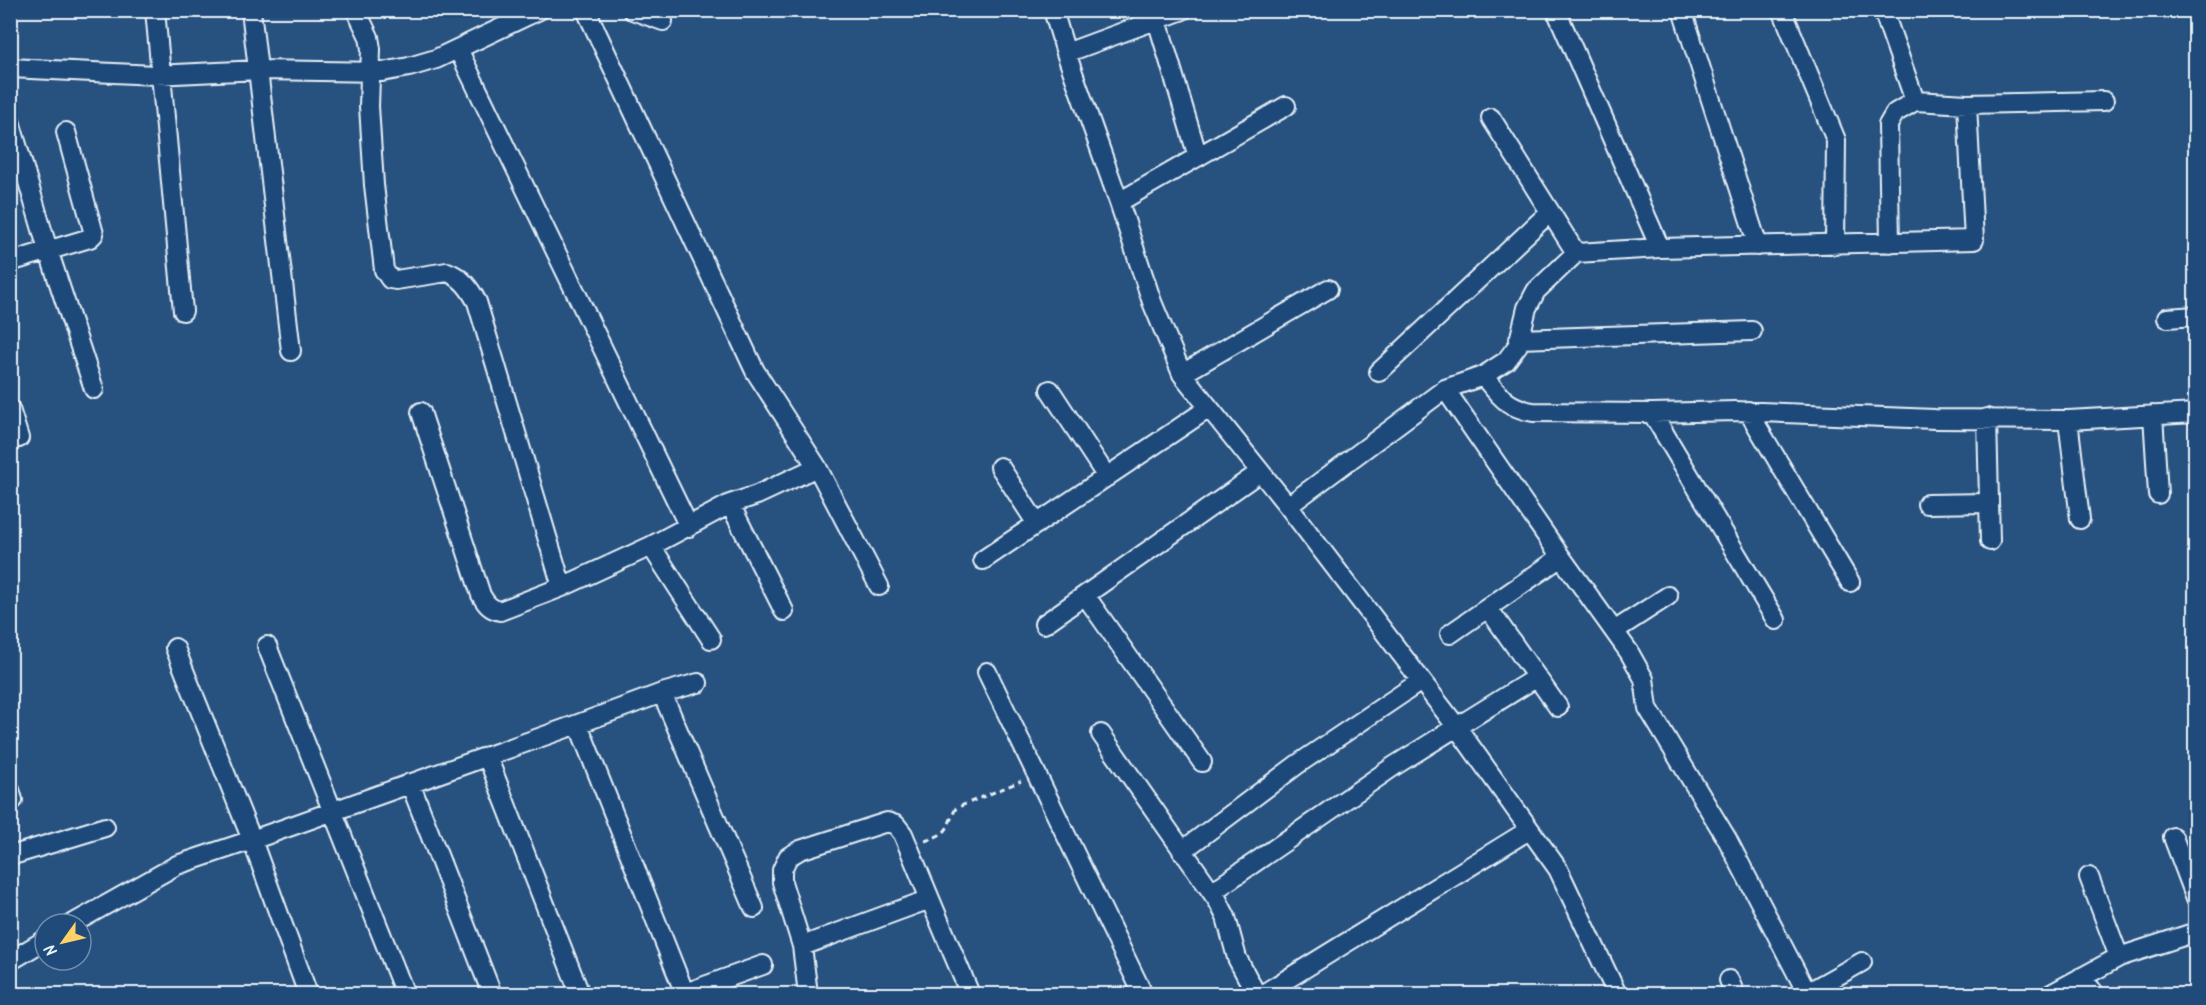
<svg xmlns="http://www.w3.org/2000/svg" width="2206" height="1005" viewBox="0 0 2206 1005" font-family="Kalam,sans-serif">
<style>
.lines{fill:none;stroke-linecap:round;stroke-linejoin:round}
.street-casing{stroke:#e8f1f8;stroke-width:22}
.path{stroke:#e8f1f8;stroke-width:3;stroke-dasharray:6 4.5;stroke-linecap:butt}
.street{stroke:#1f4a7a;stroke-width:18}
</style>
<rect width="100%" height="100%" fill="#27517f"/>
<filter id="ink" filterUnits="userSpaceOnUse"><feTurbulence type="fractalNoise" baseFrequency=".0167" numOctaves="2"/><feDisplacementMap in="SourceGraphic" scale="12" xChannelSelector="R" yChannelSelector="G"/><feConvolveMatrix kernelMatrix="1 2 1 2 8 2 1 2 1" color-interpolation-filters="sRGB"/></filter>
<g filter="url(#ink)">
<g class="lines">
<defs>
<path id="street" d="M155,10L183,311
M251,10L291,351
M356,10L369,37L371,49L369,106L374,185L384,270L390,279L396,280L447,272C462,277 470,289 477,302L562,587
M632,10L663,21
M1053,10L1066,53L1119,202L1152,302L1182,374L1288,506L1456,726L1558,869L1617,994
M1154,10L1198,157
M1556,10L1660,248
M1682,10L1758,246
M1782,10L1836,140L1835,245
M1883,10L1915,101
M458,49L689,527
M1066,53L1183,10
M10,68L155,75L259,70L382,72L409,67L436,59L539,10
M1491,118L1576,253
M10,121L48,250L94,389
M1119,202L1286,106
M1890,243L1888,125L1895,113L1915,101L1967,104L2104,101
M10,262L90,238L94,234L66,132
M2167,318L2196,316
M1519,339L1752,331
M1379,372L1549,213
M1182,374L1328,289
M1483,376C1500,396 1506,407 1533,412L1652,413L1735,411L1935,419L2068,420L2196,413
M1445,389L1561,557L1450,634
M1050,390L1107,477
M10,409L19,438
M1748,411L1850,582
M421,412L481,595C486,604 490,609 500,611L562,587L651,546L730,504L757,495L817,467L755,371L586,10
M1652,413L1776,620
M2153,415L2158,494
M1987,418L1990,541
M2068,420L2080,519
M817,467L879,586
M1000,467L1037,524
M730,504L784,611
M1927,504L1989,503
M1288,506L1445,389L1483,376L1506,361L1518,345L1527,308L1536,291L1576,253L1660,248L1974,240L1967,104
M651,546L711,639
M1561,557L1629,652L1644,679L1648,708L1727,839L1807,993
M983,560L1209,408
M1085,595L1202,762
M1488,608L1558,707
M1044,624L1260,472
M1614,631L1668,596
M267,646L405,994
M175,648L252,840L308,994
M987,672L1143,994
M662,693L754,908
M578,724L662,693L698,683
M1101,734L1218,901L1226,917L1237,958L1256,994
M487,756L580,994
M410,783L492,994
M10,790L13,800
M2173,837L2196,898
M1182,851L1298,764L1421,681
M10,856L105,827
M2089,877L2119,957
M1212,892L1394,766L1537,677
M72,924L177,865L252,840L578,724L685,994
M802,946L930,899L970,994
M10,961L45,940
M2081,977L2095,994
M1729,980L1735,994
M685,993L763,965
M808,994L802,946L782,882V870L788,857L800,850L887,822L896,825L903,834L930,899
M1263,994L1529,830
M1805,994L1862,962
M2051,994L2119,957L2196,932"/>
</defs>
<use href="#street" class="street-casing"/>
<path class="path" d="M925,841C952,831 944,831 956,808L1021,781"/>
<use href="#street" class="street"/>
</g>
</g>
<rect width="2206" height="1005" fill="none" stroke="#1f4a7a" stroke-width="36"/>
<rect x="18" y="18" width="2170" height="969" fill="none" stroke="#e8f1f8" stroke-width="2" filter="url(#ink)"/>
<g transform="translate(63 942) rotate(236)"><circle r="28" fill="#1f4a7a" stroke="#6f8dac" stroke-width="1.5"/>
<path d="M0-4.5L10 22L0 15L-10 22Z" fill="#ffd166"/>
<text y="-9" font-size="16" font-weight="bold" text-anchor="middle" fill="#e8f1f8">N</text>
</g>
</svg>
